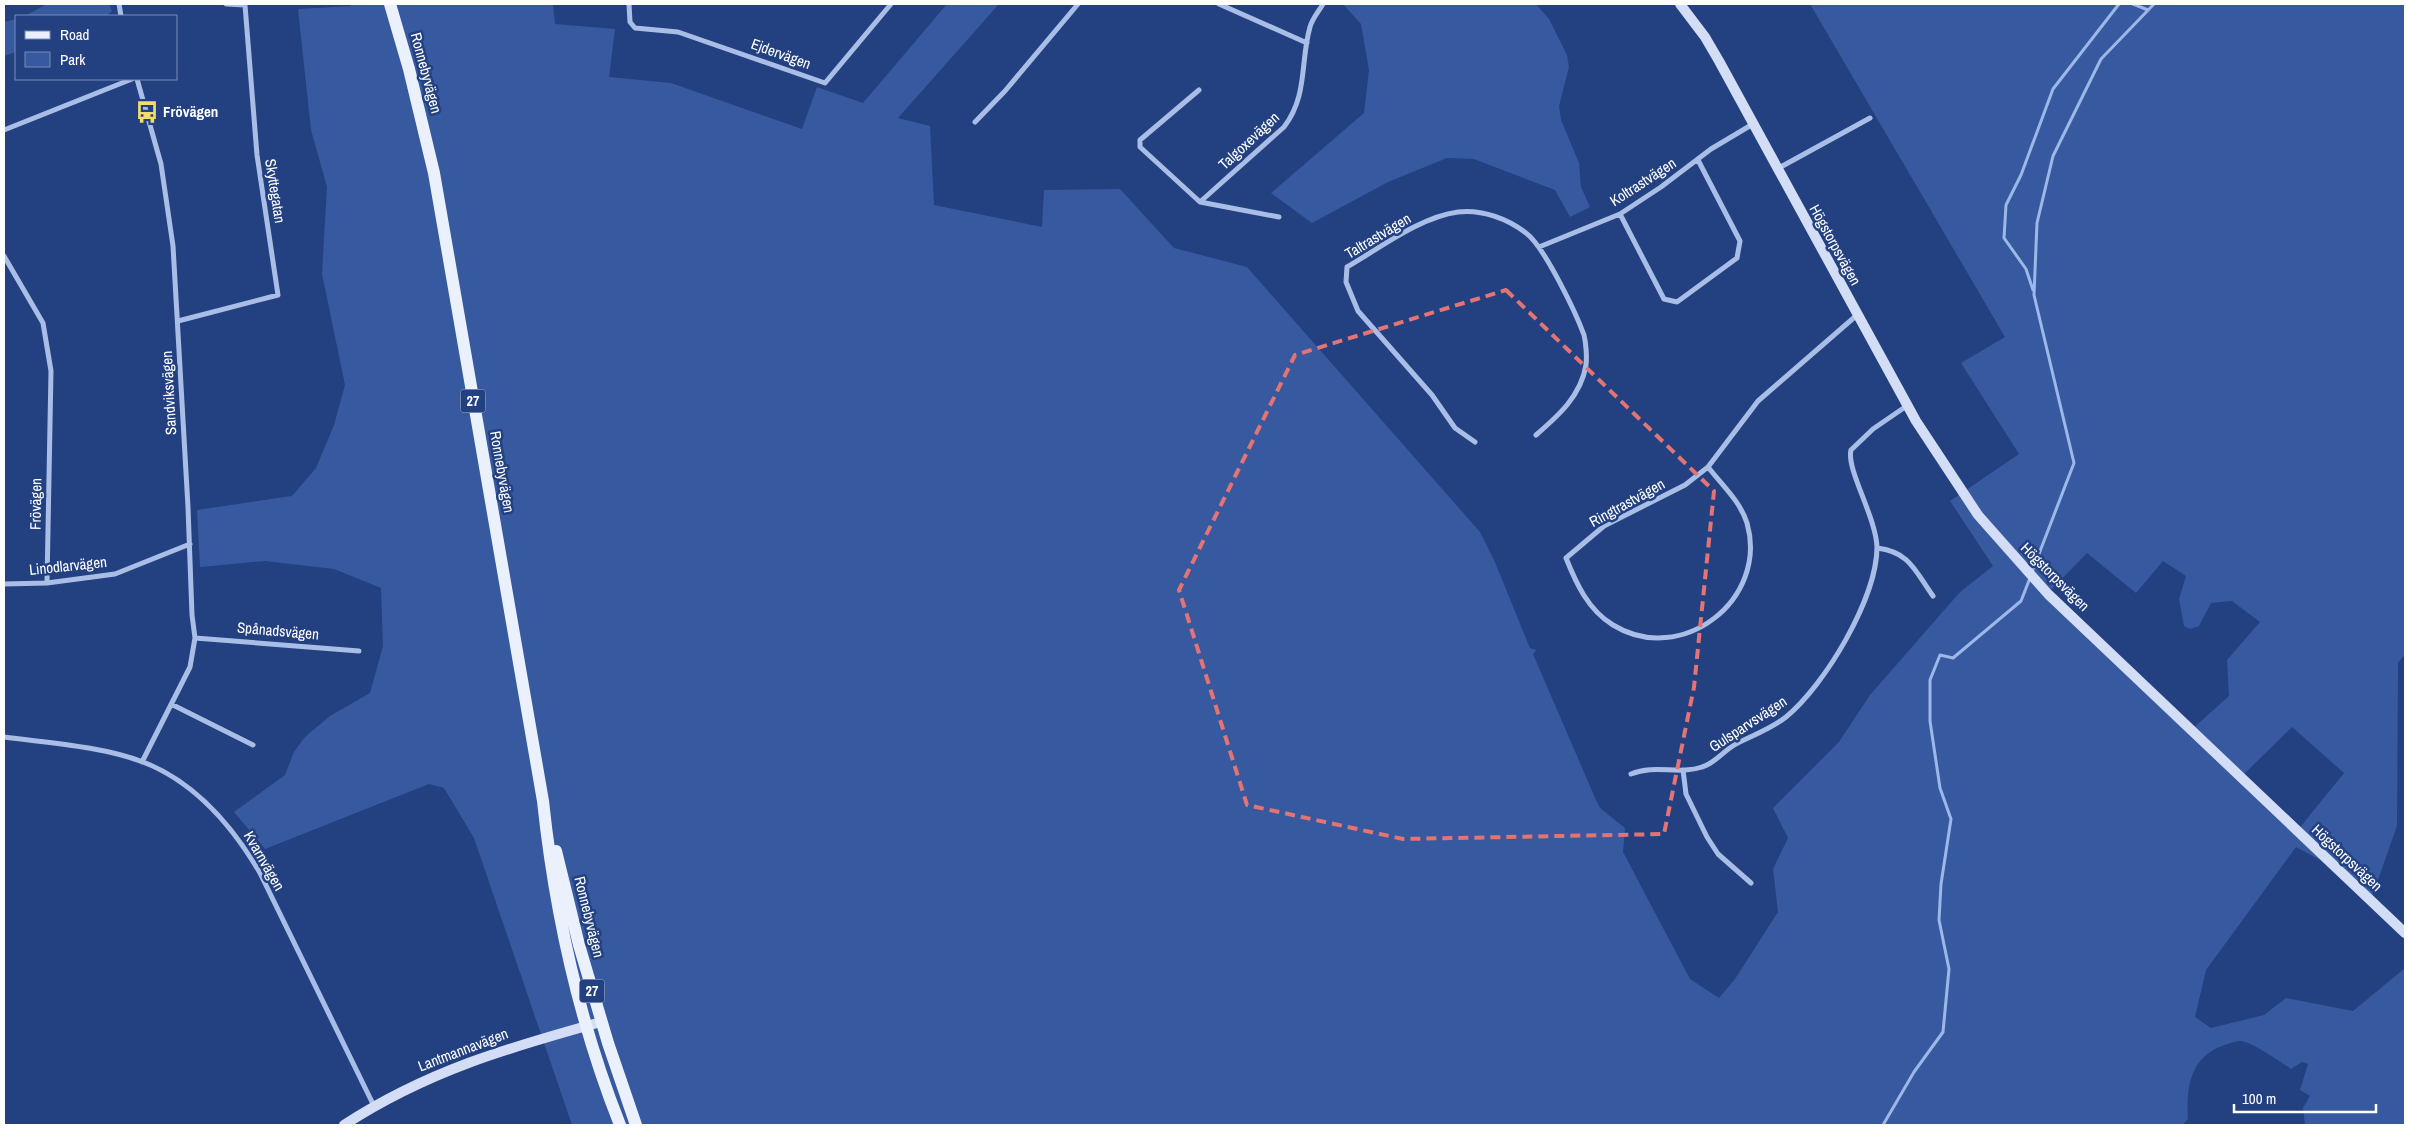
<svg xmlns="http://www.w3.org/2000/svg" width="2409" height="1129" viewBox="0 0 2409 1129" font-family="'Archivo Narrow',sans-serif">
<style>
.green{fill:#37599f;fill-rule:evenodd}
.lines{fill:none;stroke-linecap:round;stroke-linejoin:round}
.stream{stroke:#9db7e8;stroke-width:3}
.street{stroke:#a9bee7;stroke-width:5}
.secondary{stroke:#d3def6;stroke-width:10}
.primary{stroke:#ebf0fd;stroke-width:12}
.marked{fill:none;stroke:#e47373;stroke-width:4;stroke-dasharray:10 6;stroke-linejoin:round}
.labels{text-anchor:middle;stroke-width:5;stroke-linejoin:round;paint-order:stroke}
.shield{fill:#234181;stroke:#bdc6d9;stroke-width:1}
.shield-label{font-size:14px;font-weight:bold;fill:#fff}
.street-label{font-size:15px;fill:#fff;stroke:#234181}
.poi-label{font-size:15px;font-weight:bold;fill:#fff;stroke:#234181;text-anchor:start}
</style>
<rect width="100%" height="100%" fill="#234181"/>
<path class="green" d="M47,4H109L112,11L106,16H25Z
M351,4H553L555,24L615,29L609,77L671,83L802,129L817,87L863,103L947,4H999L898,118L930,126L934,205L1042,227L1044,190L1120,189L1174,248L1247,267L1480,532L1494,560L1530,648L1536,650L1533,654L1596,800L1600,808L1625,828L1623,852L1690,979L1719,998L1735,979L1778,912L1773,869L1788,838L1773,808L1839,742L1870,695L1960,592L1993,566L1950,501L2019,454L1961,363L2005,337L1810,4H2405V654L2398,663L2397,826L2369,905L2320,860L2296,847L2206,970L2195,1017L2211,1028L2264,1015L2286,998L2353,1011L2405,968V1125H2305L2303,1108L2310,1096L2300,1090L2308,1064L2302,1062L2291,1069C2279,1061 2254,1043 2241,1041C2235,1041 2227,1044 2222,1046C2190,1058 2186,1088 2188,1119L2182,1125H572L474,838L444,788L429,784L265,849L234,812L285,775L294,752L305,737L330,716L370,693L383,646L381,588L334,569L265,561L200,567L197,510L292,496L316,468L334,425L345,385L322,274L327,187L311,130L298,9L351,6ZM2087,553L2136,593L2163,561L2186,576L2179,599L2184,626L2190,629L2199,626L2211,603L2232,601L2260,622L2227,660L2229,696L2191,730L2048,593ZM2292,727L2344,773L2297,831L2240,778Z
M1343,4H1536L1549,19L1567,55L1569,67L1559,106L1561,120L1579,163L1581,187L1590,207L1570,217L1555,190L1474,159L1447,158L1388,182L1312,223L1271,193L1364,113L1369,70L1361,24Z
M16,19V52L4,56V22Z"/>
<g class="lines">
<path class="stream" d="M2133,4L2148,10
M2033,290L2026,269L2004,238L2006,205L2021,175L2053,89L2119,4
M2032,572L2074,463L2034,295L2037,223L2053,156L2101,59L2154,4
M1883,1125L1914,1072L1943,1032L1949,969L1939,920L1941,884L1951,819L1940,788L1930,721V680L1940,655L1953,658L2021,601L2030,578"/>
<path class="street" d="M119,4L121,16
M629,4L630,22L635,28L678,32L825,83L891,4
M1219,4L1307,43
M137,79L161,164L173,246L188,507L192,615L195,638L190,667L142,762
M1199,90L1140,140V147L1200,202L1284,127C1308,96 1300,62 1310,27C1312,19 1319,11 1323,4
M975,122L1005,91L1078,4
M4,130L132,79
M1777,169L1870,118
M1200,202L1279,217
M1620,214L1664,299L1677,302L1737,258L1740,241L1698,160
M1539,247L1620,214L1661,187L1711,149L1753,124
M4,256L43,323L51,371L47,583
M178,321L278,295L257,155L245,5L226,4
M1475,442L1455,428L1432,395L1358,311L1346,282L1347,267C1380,248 1420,217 1458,212C1482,209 1508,219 1526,233C1544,246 1576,313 1584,335C1586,343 1587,357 1586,365C1581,396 1558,416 1536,435
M1708,467C1722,485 1740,501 1747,523C1769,600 1681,667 1613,625C1588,610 1576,583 1566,558L1604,526L1685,485L1708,467L1758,401L1857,315
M1877,548C1910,552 1915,571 1933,596
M4,584L47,583L115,574L190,544
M195,638L359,651
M173,705L253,745
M4,737C48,743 101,746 143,762C195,782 233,827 260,873L374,1106
M1683,770L1686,794L1707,837L1718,854L1751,883
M1631,774C1655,764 1679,775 1702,767C1716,763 1724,750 1736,744C1753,735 1771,729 1786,717C1825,685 1877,598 1877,547C1876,517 1846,469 1851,450L1873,429L1908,405"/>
<path class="secondary" d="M1680,4L1705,37L1719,61L1916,421L1978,515L2048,594L2405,933
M344,1125C427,1071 507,1048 601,1022"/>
<path class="primary" d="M390,4L409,69L434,173L543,801C555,914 578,1019 620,1125
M556,851L579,945L608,1043L636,1125"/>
</g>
<path class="marked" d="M1506,290L1714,491L1694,687L1664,834L1403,839L1247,805L1179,590L1295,355Z"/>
<defs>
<symbol id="bus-bare" viewBox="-9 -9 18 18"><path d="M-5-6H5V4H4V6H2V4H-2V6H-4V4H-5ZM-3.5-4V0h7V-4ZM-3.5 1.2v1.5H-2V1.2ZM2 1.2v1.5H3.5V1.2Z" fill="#f3db6c" stroke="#234181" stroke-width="2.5" paint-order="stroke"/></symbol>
</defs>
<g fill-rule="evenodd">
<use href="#bus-bare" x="131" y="96" width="32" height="32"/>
</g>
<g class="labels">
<g class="shield">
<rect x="460.5" y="389.5" width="25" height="23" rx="4"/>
<rect x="579.5" y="979.5" width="25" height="23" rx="4"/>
</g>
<g class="shield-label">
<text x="473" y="406">27</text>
<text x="592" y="996">27</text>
</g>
<g class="street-label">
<text transform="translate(781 54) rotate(20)" y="5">Ejdervägen</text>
<text transform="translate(426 73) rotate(75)" y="5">Ronnebyvägen</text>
<text transform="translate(1249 141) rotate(-43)" y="5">Talgoxevägen</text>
<text transform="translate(1643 182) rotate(-33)" y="5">Koltrastvägen</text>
<text transform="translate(275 191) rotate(81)" y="5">Skyttegatan</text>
<text transform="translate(1378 236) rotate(-31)" y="5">Taltrastvägen</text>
<text transform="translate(1835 245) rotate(61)" y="5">Högstorpsvägen</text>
<text transform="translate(169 393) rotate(-93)" y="5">Sandviksvägen</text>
<text transform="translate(502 472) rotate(80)" y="5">Ronnebyvägen</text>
<text transform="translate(1627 503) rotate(-29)" y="5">Ringtrastvägen</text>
<text transform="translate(36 504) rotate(-89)" y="5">Frövägen</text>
<text transform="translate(68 566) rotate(-6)" y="5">Linodlarvägen</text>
<text transform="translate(2055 577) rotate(45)" y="5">Högstorpsvägen</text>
<text transform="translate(278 631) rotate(5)" y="5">Spånadsvägen</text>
<text transform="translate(1748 724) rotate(-33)" y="5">Gulsparvsvägen</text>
<text transform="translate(2347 858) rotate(43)" y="5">Högstorpsvägen</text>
<text transform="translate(264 861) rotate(60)" y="5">Kvarnvägen</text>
<text transform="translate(589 917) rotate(76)" y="5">Ronnebyvägen</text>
<text transform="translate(463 1050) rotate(-21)" y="5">Lantmannavägen</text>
</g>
<g class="poi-label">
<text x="163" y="117">Frövägen</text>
</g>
</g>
<rect width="2409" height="1129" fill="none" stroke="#ffffff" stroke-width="10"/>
<rect x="15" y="15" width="162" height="65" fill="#234181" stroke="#7b8db3"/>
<rect x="25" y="31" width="25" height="8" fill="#ebf0fd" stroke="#7b8db3"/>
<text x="60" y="40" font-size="15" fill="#ffffff">Road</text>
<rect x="25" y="52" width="25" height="15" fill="#37599f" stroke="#7b8db3"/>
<text x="60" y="65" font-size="15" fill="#ffffff">Park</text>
<path d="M2234 1104v8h142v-8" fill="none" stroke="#ffffff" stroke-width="2.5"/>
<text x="2242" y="1104" font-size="15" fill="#ffffff" stroke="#234181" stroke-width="4" paint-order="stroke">100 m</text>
</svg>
